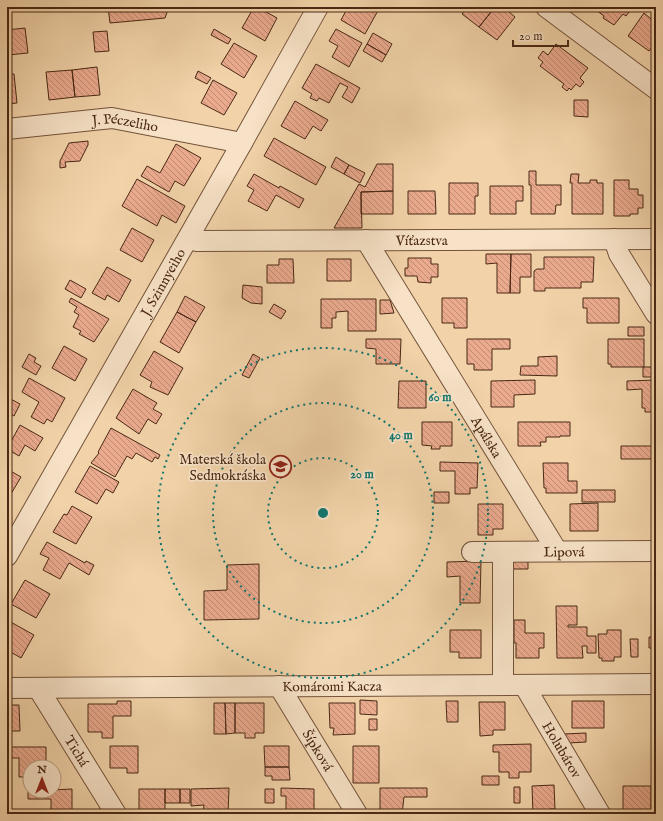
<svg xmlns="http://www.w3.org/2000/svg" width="663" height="821" viewBox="0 0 663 821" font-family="'IM FELL English',serif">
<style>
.building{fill:url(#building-back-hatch);stroke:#4a2815}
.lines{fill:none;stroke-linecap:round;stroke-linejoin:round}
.minor-casing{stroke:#74533a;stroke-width:22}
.minor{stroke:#f7e2c7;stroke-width:20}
.ring{fill:none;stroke:#0f766e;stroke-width:2;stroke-dasharray:2 4}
.labels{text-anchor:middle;stroke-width:3.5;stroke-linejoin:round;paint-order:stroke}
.street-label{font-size:14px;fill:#4a2815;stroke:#f7e2c7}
.poi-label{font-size:14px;fill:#4a2815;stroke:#f7e2c7;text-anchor:end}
.centre{fill:#0f766e;stroke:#f7e2c7;stroke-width:2}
.ring-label{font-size:12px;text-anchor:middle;font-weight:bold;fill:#0f766e;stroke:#f7e2c7;stroke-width:3.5;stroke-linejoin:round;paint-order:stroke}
</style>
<defs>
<pattern id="building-back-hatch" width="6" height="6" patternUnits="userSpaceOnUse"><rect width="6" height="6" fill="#eaaa8e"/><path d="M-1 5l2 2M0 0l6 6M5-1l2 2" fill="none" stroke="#c08a73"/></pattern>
</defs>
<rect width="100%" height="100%" fill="#f2d3a9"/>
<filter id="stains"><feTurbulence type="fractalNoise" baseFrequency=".005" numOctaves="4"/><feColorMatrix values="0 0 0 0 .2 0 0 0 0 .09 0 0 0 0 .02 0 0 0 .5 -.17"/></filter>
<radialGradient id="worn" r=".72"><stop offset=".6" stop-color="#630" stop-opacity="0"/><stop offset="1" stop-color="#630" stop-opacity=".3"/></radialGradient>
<path class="building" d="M108,7H169L165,18L110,23Z
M254,7H257L277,18L265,41L242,28Z
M348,7H380L365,34L341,20Z
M467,7H495L479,27L462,14Z
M495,7H507L510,9L508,11L515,17L497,40L479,27Z
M597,7H633L626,16L623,14L614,25L603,18L604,16L596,10Z
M644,13L656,23V42L649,51L628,36Z
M25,28L28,53L8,55L7,30Z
M214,29L231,39L228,44L211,35Z
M336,29L362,43L349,67L332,57L338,46L329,41Z
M107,31L109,51L95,52L93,32Z
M373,33L392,44L386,55L367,44Z
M234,43L257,56L244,78L221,64Z
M367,44L386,55L382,62L363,51Z
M556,44L588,68L580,78L584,82L580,87L576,84L571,90L569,88L567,91L562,87L564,84L540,66L543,62L538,58L543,51L548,55Z
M316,64L360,88L352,103L342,97L348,87L340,83L329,103L319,98L317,101L310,98L312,94L302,88Z
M97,67L100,95L75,97L72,70Z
M72,70L75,97L49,100L46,72Z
M198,71L211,78L207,84L195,78Z
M7,74H14L17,103L7,104Z
M213,80L237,93L224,115L201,103Z
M574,100H588V117L574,116Z
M295,101L328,120L321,131L313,126L305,139L281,126Z
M274,138L326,167L316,185L264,156Z
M88,141V145L80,161L65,162L66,167L60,168V161L69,143Z
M176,144L201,158L184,186L175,181L169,192L141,176L147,166L160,173Z
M336,157L349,165L344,174L331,167Z
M377,164H393V191L361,192L362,228H334L359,184L365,187Z
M349,165L365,173L360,183L344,174Z
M529,171H536V185H561V205H556L555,214H531V185H529Z
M254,174L279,188L280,186L304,199L299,208L276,195L267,211L248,201L254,190L247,186Z
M571,174H579L578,183H590V180H597V183H603V214H572V183H570Z
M137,179L185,206L176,223L162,215L157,226L122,206Z
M614,180H629V189H638V195H643V208H638V214H630V216H614Z
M449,183H478V196H475V214H449Z
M490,186H523V201H516V214H490Z
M393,191V214H361V192Z
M408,191H435L436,214H408Z
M132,228L154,240L142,262L120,250Z
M486,254H511L510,293H497V263L486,264Z
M511,254H531V277H520V293H510Z
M544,257H594L593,282H581V288H545V291H534V271L537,269H544Z
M408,258H431V264H438V277H431V283L418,282L417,276H405V268H408Z
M279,259H293L294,283H267V265H279Z
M327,259H351V281H327Z
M107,267L131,280L119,302L107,295L105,300L92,293Z
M70,280L86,289L81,298L65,289Z
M243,285L262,287V304L251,303L242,298Z
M185,296L205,307L196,322L177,312Z
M71,298L109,319L94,342L79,334L81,331L73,327L79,315L74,312L77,307L69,302Z
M442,298H467V328H454V323H442Z
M583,298H619V323H587V308H583Z
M321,299H376V331H348V311L336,312V318H332V328H321Z
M380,300H390L394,313L380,314Z
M274,304L286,311L281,319L269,312Z
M177,312L196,322L179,353L160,342Z
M628,327H644V336H628Z
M366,339H401L400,364H376V349L366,348Z
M467,339H510V349H492V370H474V364H467Z
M608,339H644V367H611V364H608Z
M64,346L87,359L75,381L52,368Z
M154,351L183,368L168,395L150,387L152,382L140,375Z
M29,354L36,358L34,362L41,366L36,375L22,367Z
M253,354L260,358L249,378L242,375Z
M557,356V376L520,375L521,366H538V357Z
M643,367H656V377H643Z
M29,378L65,398L52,422L47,419L44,424L31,417L39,402L22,392Z
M535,380V394L514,395V407H491V381Z
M656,380V412H645V408H642V389L627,390V381Z
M399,381H426V408H398Z
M133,389L157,403L153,409L162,414L156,424L148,419L139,434L116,418Z
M7,397L20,404L14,416L7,412Z
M422,422H452V446H440V449H431L432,446L422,445Z
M518,422H570V436H560V437H546V442H540L541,446H518Z
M20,425L43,438L35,451L25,445L19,456L7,449Z
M111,428L160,455L158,459L155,457L152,462L136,453L132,459L127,456L115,477L91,463L99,453L98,452Z
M621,446H656V459H621Z
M440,462L478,463L477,488H470V494H455V471H440Z
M543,463H568V481H577V493H546V488H544Z
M90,466L119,482L113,493L106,489L97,504L75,492Z
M7,469L21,477L8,499L7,498Z
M582,490H615V502H582Z
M434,492H449V503H434Z
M598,503V531H570V504Z
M478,504H503V529H493V535H478Z
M72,506L92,517L76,544L53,532L64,514L67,515Z
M47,542L85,563L86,561L94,565L89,575L69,563L60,579L43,570L49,558L40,554Z
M481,561L480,603H460V576L447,577V562Z
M513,561H528V569H513Z
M259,564V619L204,620V591L227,590V565Z
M25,580L50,594L36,618L11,604Z
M556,606H577V625H568V627H587V636H596V653H587V646H582L583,658H557Z
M7,620L34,635L21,658L7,650Z
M514,620H525V633H544V648H539V658H516V643H514Z
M653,629H656V657H653V648H649V637H653Z
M450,630H481V658H459V652H450Z
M607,630H621V657H614V661H602V658H599L598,634H607Z
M630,639H638V657H631Z
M360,700L377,701V715L360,714Z
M117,701H131V716H113V738H102V732H88V704H117Z
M446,701H458V722H447Z
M572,701H604V728H572Z
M479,702H505V730H493V735L480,736Z
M214,703H225L226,734H214Z
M225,703H235V733L226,734Z
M235,703H264V733H255V738H245V733H235Z
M329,703H355V734L333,735L334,728H330Z
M7,705H19L20,731H7Z
M369,719H377V730H369Z
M586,733V742L568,743L564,734Z
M531,744V772H519V778H509V772H499V752H493V745Z
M110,746H138V773H127V768H110Z
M264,746H289V767H265Z
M353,746H379V783H353Z
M7,747H46V767H30V777H19V758H7Z
M265,767H289L290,780H272V776H265Z
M482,776H499V785H482Z
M554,785L555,809H550V814H533L532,786Z
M623,786H651V813H623Z
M514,787H520V803H514Z
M229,788L228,814H203L204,805L191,806V789Z
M281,788L314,789V814H286V796H281Z
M380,788H427V797H404L402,814L380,813Z
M28,789H30V791L72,789V814H51V799H28Z
M139,789H165V814H139Z
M165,789H180V803H165Z
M180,789H190V803H180Z
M265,789H274V803H265Z"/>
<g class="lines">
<defs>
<g id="minor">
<path d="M546,7L656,89"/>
<path id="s1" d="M7,129L112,118L242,143"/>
<path id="s2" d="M188,239L197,241L656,239"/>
<path d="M614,239L619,254L656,314"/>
<path id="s3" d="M366,240L557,551"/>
<path id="s4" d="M472,552L656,551"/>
<path d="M503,552V685"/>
<path id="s5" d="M7,556L242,143L318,7"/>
<path id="s6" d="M524,685L600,814"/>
<path id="s7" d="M279,686L357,814"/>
<path id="s8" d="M7,688L656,684"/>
<path id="s9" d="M38,688L116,814"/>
</g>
</defs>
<use href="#minor" class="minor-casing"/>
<use href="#minor" class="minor"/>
</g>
<g class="ring">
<circle cx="323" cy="513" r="55"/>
<circle cx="323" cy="513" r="110"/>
<circle cx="323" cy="513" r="165"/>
</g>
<defs>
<symbol id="school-ring" viewBox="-11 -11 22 22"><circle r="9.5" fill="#f7e2c7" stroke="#8f2418" stroke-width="1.5"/><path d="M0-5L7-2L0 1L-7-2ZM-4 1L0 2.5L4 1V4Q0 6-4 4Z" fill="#8f2418"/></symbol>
</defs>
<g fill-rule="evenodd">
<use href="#school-ring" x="268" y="454" width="25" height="25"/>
</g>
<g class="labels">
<g class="street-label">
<text dy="5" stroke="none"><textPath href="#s1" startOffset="119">J. Péczeliho</textPath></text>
<text dy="5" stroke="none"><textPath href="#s2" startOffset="234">Víťazstva</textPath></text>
<text dy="5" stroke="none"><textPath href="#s5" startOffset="315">J. Szinnyeiho</textPath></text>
<text dy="5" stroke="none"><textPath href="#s3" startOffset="231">Apálska</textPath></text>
<text dy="5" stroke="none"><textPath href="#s4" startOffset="92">Lipová</textPath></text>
<text dy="5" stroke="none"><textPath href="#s8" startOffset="325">Komáromi Kacza</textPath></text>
<text dy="5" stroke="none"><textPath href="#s6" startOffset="75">Holubárov</textPath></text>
<text dy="5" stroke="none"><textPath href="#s7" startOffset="75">Šípková</textPath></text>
<text dy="5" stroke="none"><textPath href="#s9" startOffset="74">Tichá</textPath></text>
</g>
<g class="poi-label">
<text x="266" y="464">Materská škola<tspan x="266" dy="16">Sedmokráska</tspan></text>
</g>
</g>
<circle cx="323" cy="513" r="6" class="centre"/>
<g class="ring-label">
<text x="440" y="401">60 m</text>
<text x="401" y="439">40 m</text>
<text x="362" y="478">20 m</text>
</g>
<rect width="663" height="821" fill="none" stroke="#f2d3a9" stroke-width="24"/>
<rect x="8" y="8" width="647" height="805" fill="none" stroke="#4a2815" stroke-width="2"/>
<rect x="12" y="12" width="639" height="797" fill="none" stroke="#4a2815"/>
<g transform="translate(42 779)"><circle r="19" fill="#f7e2c7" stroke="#b29880"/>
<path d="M0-3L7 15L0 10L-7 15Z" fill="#8f2418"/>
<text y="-6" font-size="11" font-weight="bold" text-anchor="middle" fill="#4a2815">N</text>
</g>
<path d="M513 40v6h55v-6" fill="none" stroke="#4a2815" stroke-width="2"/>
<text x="519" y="40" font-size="12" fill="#4a2815" stroke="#f7e2c7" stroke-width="3" paint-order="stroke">20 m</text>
<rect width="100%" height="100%" filter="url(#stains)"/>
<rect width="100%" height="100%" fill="url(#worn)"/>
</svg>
